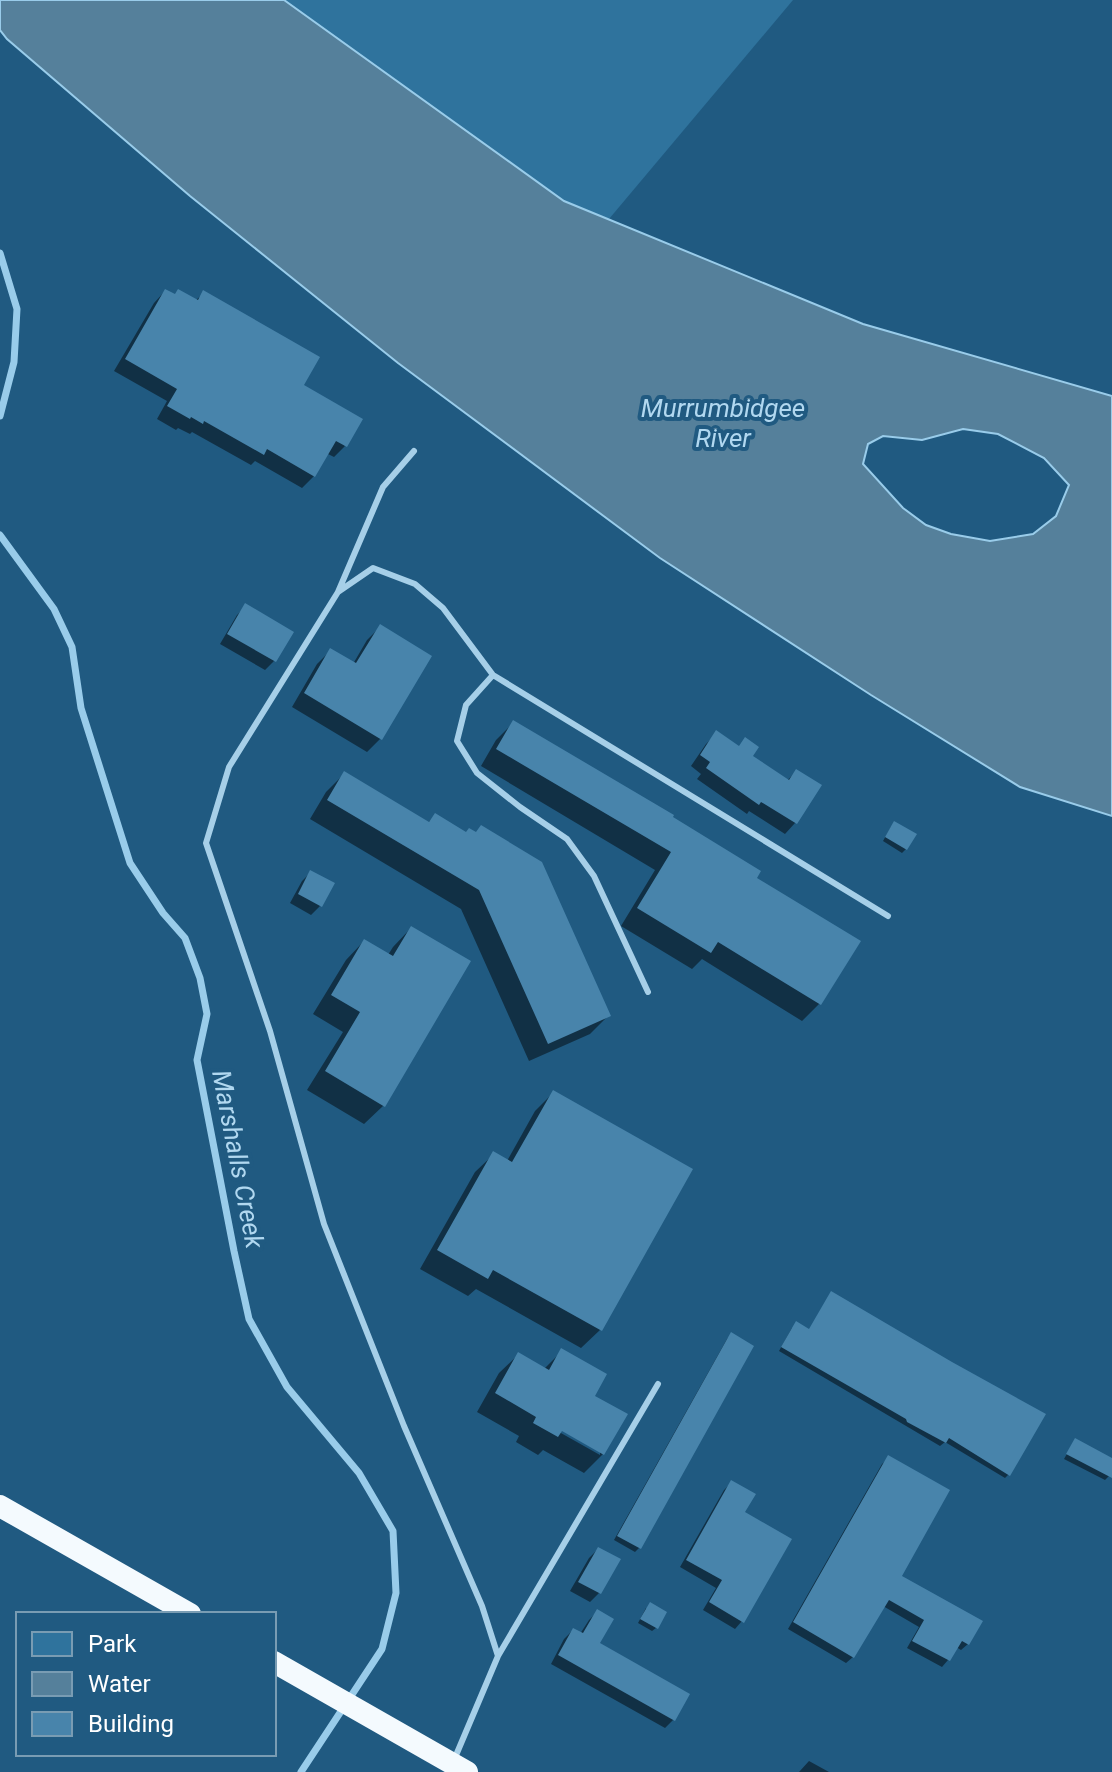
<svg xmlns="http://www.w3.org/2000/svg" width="1112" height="1772" viewBox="0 0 1112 1772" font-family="Roboto,sans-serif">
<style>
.green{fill:#2f739d}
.water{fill:#55809b;stroke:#99ccea;stroke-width:2;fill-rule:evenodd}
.shadow{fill:#0007;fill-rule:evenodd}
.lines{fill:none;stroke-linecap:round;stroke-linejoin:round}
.stream{stroke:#99ccea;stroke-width:7}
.building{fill:#4884ab}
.service{stroke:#a6cfe8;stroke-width:6}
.trunk{stroke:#f4fafe;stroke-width:22}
.labels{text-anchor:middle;stroke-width:8;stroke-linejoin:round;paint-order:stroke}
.water-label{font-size:26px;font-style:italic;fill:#b1d8f0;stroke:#205a81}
</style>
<rect width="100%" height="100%" fill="#205a81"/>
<path class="green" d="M284,0H793L609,219L564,201Z"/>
<path class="water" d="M0,0H284L564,201L863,324L1112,396V816L1020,787L871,695L660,558L398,363L190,196L7,39L0,30ZM963,429L998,434L1044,458L1069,485L1056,516L1033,534L990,541L951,534L926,525L903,508L863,464L868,444L883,436L922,440Z"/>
<path class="shadow" d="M165,291L195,301L204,293L301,386L345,446L334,457L326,453L314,476L302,488L255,461L251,465L192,432L190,434L178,428L176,430L157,419L167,401L114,371L154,303Z
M246,606L291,633L274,661L265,670L220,644L237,615Z
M380,627L381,738L367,752L292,707L317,664L331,650L353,664L367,640Z
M513,723L754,878L858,942L819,1004L802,1021L702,959L692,969L621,926L655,870L481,766L496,740Z
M717,733L787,781L796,771L819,786L795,823L785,834L749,811L747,814L697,779L701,774L691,766L706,744Z
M345,773L428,823L435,815L466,834L609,1015L590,1034L529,1061L461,909L310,819L326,792Z
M891,827L906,849L902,853L883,841Z
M311,872L320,906L311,915L290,903L302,881Z
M411,928L383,1106L364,1124L307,1090L343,1032L313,1014L346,960L364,941L388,955L393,947Z
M554,1092L600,1330L581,1348L476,1289L468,1296L420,1269L475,1172L494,1154L507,1161L535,1111Z
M792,1328L808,1331L1009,1474L1005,1478L945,1442L940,1446L779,1351Z
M731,1335L639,1548L635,1552L614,1540L727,1339Z
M562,1351L593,1397L603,1454L584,1473L543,1450L538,1455L516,1442L519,1436L477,1412L499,1373L518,1355L544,1369ZM554,1425L600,1451V1455L552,1428Z
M1072,1445L1112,1460V1470L1109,1476L1105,1480L1064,1459Z
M889,1458L899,1576L968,1644L961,1650L956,1647L948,1660L942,1667L907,1648L919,1627L883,1606L853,1657L846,1663L788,1629L882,1464Z
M731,1483L742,1513V1621L735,1629L703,1610L716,1588L680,1567L724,1490Z
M598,1549L599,1593L590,1602L570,1591L589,1558Z
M646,1608L656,1628L652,1631L638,1623Z
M597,1612L598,1644L674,1719L665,1728L551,1664L564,1639L573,1630L580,1634L589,1620Z
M809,1761L829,1772H799Z"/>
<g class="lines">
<path class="stream" d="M0,253L17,309L14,362L0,416
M0,535L54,609L72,647L81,708L130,863L163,913L185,938L200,978L207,1014L197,1060L234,1251L249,1319L287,1387L359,1473L393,1531L396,1593L382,1649L301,1772"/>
</g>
<path class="building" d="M165,289L175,294L178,289L198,300L203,290L320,357L304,385L363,419L347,447L336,441L315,477L267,449L264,455L204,421L203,424L191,417L190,419L167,406L177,389L125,359Z
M245,603L294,632L276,662L227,634Z
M380,624L432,656L382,740L304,693L330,648L356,663Z
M513,720L674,815L673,817L761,871L757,878L861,941L821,1005L718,942L711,953L637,908L671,852L496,749Z
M716,730L739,746L745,737L759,747L753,756L789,780L796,769L822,785L797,824L761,802L759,805L706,768L710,762L700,755Z
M344,771L429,822L435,813L466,832L469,828L476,832L481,825L542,862L611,1016L548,1044L479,890L327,800Z
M894,821L917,834L907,850L885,837Z
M310,870L335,883L322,907L298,894Z
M411,926L471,961L385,1107L325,1071L360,1012L331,995L364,939L393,956Z
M553,1090L693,1169L602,1331L493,1270L488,1279L437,1250L493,1151L512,1162Z
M831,1291L952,1362L1046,1414L1010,1476L949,1438L946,1443L907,1422L906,1419L781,1347L796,1321L809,1329Z
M731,1332L754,1346L641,1549L617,1536Z
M561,1348L607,1374L595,1396L628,1414L604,1455L562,1431L558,1437L533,1423L536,1417L495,1393L518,1352L549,1370Z
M1075,1438L1112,1458V1478L1066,1454Z
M888,1455L950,1490L902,1576L983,1621L969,1645L962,1641L950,1661L912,1641L924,1620L889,1600L854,1658L793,1622Z
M731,1480L756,1494L745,1512L792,1539L744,1623L709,1602L722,1580L686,1560Z
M598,1547L621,1559L601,1594L578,1582Z
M650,1602L667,1612L658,1629L640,1619Z
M597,1609L614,1619L600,1643L690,1694L675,1721L558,1655L573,1628L583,1633Z"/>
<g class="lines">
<path class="service" d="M338,592L383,487L414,451
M493,675L888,916
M498,1656L482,1606L404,1426L324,1224L270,1031L206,843L229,767L338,592L373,568L415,584L443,608L493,675L466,705L457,741L477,773L520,807L567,839L594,876L648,992
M454,1760L498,1656L658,1384"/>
<path class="trunk" d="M0,1506L190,1614
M274,1662L467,1772"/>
</g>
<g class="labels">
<g class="water-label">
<text x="723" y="417">Murrumbidgee<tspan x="723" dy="30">River</tspan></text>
<text transform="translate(238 1159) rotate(79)" y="9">Marshalls Creek</text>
</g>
</g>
<rect x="16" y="1612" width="260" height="144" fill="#205a81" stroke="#799cb3" stroke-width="2"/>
<rect x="32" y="1632" width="40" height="24" fill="#2f739d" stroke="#799cb3" stroke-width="2"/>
<text x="88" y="1652" font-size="24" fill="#ffffff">Park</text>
<rect x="32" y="1672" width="40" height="24" fill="#55809b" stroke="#799cb3" stroke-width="2"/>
<text x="88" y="1692" font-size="24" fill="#ffffff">Water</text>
<rect x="32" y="1712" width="40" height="24" fill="#4884ab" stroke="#799cb3" stroke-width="2"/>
<text x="88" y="1732" font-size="24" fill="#ffffff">Building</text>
</svg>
